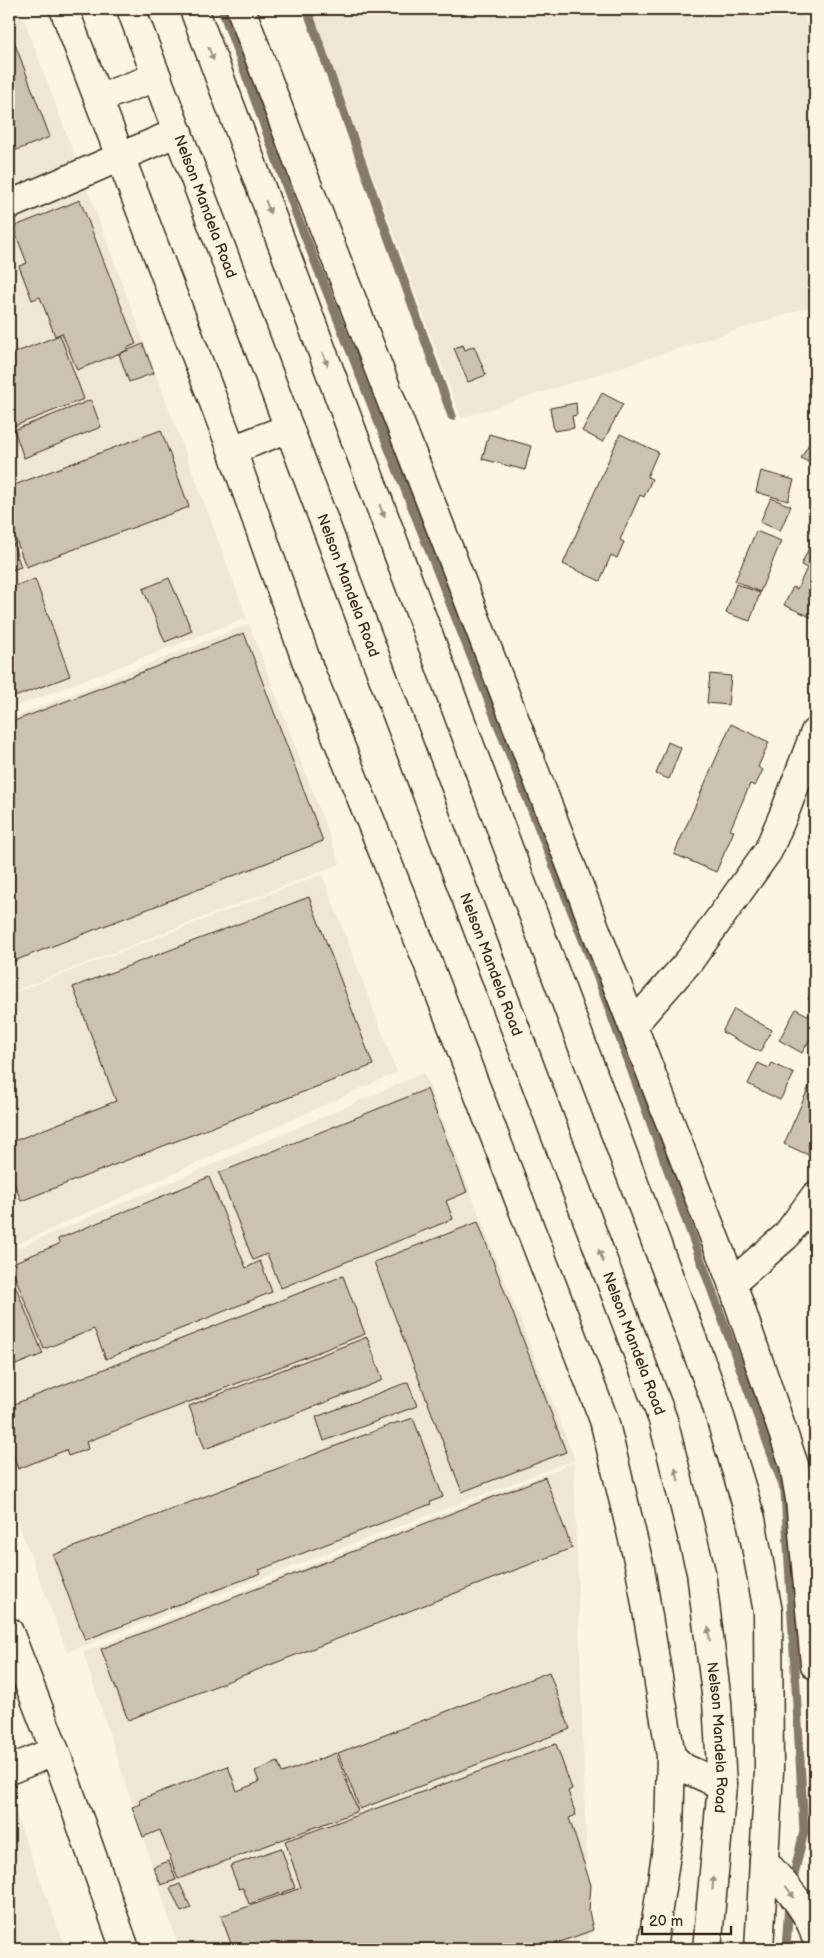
<svg xmlns="http://www.w3.org/2000/svg" width="824" height="1958" viewBox="0 0 824 1958" font-family="'Balsamiq Sans',sans-serif">
<style>
.built{fill:#eee6d6}
.lines{fill:none;stroke-linecap:round;stroke-linejoin:round}
.stream{stroke:#85796b;stroke-width:9}
.building{fill:#ccc2b3;stroke:#3b2a1e}
.minor-casing{stroke:#3b2a1e;stroke-width:31}
.major-casing{stroke:#3b2a1e;stroke-width:31}
.minor{stroke:#fcf5e5;stroke-width:28}
.major{stroke:#fcf5e5;stroke-width:28}
.oneway{fill:#9c9082}
.labels{text-anchor:middle;stroke-width:4;stroke-linejoin:round;paint-order:stroke}
.street-label{font-size:15px;fill:#3b2a1e;stroke:#fcf5e5}
</style>
<rect width="100%" height="100%" fill="#fcf5e5"/>
<filter id="ink" filterUnits="userSpaceOnUse"><feTurbulence type="fractalNoise" baseFrequency=".02" numOctaves="2"/><feDisplacementMap in="SourceGraphic" scale="10" xChannelSelector="R" yChannelSelector="G"/><feConvolveMatrix kernelMatrix="1 2 1 2 8 2 1 2 1" color-interpolation-filters="sRGB"/></filter>
<g filter="url(#ink)">
<path class="built" d="M9,9H20L247,618L9,709Z
M312,9H801L815,45V305L461,418Z
M249,624L340,864L9,993V719Z
M322,874L397,1072L9,1248V995Z
M424,1073L575,1460L67,1652L9,1498V1252Z
M574,1463L589,1936L586,1949H179L83,1652Z
M9,1796L66,1949H9Z"/>
<g class="lines">
<path class="stream" d="M222,9L297,216L595,970L785,1491L804,1831L792,1884
M307,9L452,416
M786,1949L789,1902"/>
</g>
<path class="building" d="M9,28L50,137L9,153Z
M80,200L136,344L127,348L128,350L77,370L62,333L55,336L40,297L32,300L19,266L27,263L13,227Z
M60,335L84,399L9,428V355Z
M143,344L154,373L129,382L119,354Z
M463,345L465,350L474,346L486,375L468,382L454,348Z
M602,393L623,404L603,442L582,431Z
M91,400L101,427L24,458L14,430Z
M576,403L577,415L572,416L574,428L554,431L550,408Z
M161,430L189,507L26,567L9,521V487Z
M815,433V466L801,458Z
M489,434L531,446L525,470L482,459Z
M620,434L658,452L647,477L652,479L644,497L640,495L620,540L624,542L617,558L611,555L600,581L563,564Z
M761,471L794,480L788,501L756,492Z
M771,498L791,506L780,531L760,522Z
M756,531L781,541L760,592L735,581Z
M9,532L21,567L9,571Z
M815,535V619L784,605L793,587L797,589L807,568L801,565Z
M169,578L192,631L165,642L143,589Z
M35,579L70,676L9,699V588Z
M736,584L760,593L750,621L726,613Z
M244,633L323,841L14,961L9,948V723Z
M710,674L731,676L728,705L707,703Z
M731,724L769,742L758,767L763,770L755,786L750,784L730,830L734,831L716,872L674,854Z
M668,742L681,748L669,779L656,774Z
M309,897L373,1065L21,1201L9,1169V1143L116,1101L73,987Z
M815,985V1003L808,999Z
M734,1009L772,1030L760,1052L722,1032Z
M796,1009L815,1019V1030L802,1053L779,1040Z
M758,1063L769,1068L772,1063L794,1074L780,1100L748,1084Z
M815,1073V1158L784,1144Z
M427,1089L467,1192L446,1201L453,1219L281,1288L267,1254L253,1260L219,1173Z
M209,1177L246,1268L260,1261L272,1292L106,1359L94,1329L44,1349L10,1264L59,1244L58,1239Z
M478,1222L566,1452L462,1492L374,1262Z
M9,1232L13,1244L9,1246Z
M9,1270L43,1354L13,1366L9,1355Z
M343,1276L365,1334L86,1442L88,1449L68,1456L66,1450L18,1469L9,1443V1406Z
M367,1337L383,1380L205,1449L189,1406Z
M408,1382L417,1406L324,1441L316,1417Z
M413,1418L443,1497L430,1502L431,1504L259,1570L261,1573L85,1640L53,1555L398,1422L399,1423Z
M545,1477L572,1548L128,1720L101,1649Z
M549,1672L570,1729L360,1809L338,1753Z
M556,1744L572,1789L568,1791L576,1815L569,1818L591,1885L589,1911L593,1930L541,1949H233L221,1916L301,1888L285,1841Z
M336,1753L358,1811L178,1879L160,1830L143,1837L132,1807L141,1804L139,1800L228,1766L237,1791L259,1782L255,1771L278,1762L282,1773Z
M281,1848L295,1888L249,1904L243,1888L239,1889L230,1866Z
M169,1861L176,1880L161,1885L153,1867Z
M180,1884L191,1908L181,1912L170,1888Z"/>
<g class="lines">
<defs>
<path id="minor" d="M64,9L232,450L310,671L426,958L604,1420L640,1568L671,1756L669,1834L652,1949
M241,9L305,179L452,557L732,1283L794,1465L800,1499L815,1665
M99,98L157,77
M9,205L178,132
M232,450L289,428
M633,1025L690,960L768,851L786,809L815,732
M732,1283L786,1236L815,1196
M9,1632L55,1751L125,1949
M671,1756L684,1768L722,1785
M9,1770L55,1751
M764,1861C780,1880 810,1911 815,1935"/>
<g id="major">
<path id="s1" d="M131,9L663,1420L701,1572L717,1702L722,1785L707,1949"/>
<path d="M194,9L714,1397L751,1519L768,1612L769,1771L759,1949"/>
</g>
</defs>
<use href="#minor" class="minor-casing"/>
<use href="#major" class="major-casing"/>
<use href="#minor" class="minor"/>
<use href="#major" class="major"/>
</g>
<defs><path id="oneway-solid" d="M-6-.8H1V-3.2L6.5 0L1 3.2V.8H-6Z" transform="scale(1.25)"/></defs>
<g class="oneway">
<use href="#oneway-solid" transform="translate(211 54) rotate(69)"/>
<use href="#oneway-solid" transform="translate(268 207) rotate(69)"/>
<use href="#oneway-solid" transform="translate(325 359) rotate(69)"/>
<use href="#oneway-solid" transform="translate(382 511) rotate(69)"/>
<use href="#oneway-solid" transform="translate(601 1256) rotate(-111)"/>
<use href="#oneway-solid" transform="translate(677 1475) rotate(-104)"/>
<use href="#oneway-solid" transform="translate(709 1634) rotate(-97)"/>
<use href="#oneway-solid" transform="translate(713 1883) rotate(-85)"/>
<use href="#oneway-solid" transform="translate(790 1892) rotate(54)"/>
</g>
</g>
<g class="labels">
<g class="street-label">
<text dy="5" stroke="none"><textPath href="#s1" startOffset="211">Nelson Mandela Road</textPath></text>
<text dy="5" stroke="none"><textPath href="#s1" startOffset="616">Nelson Mandela Road</textPath></text>
<text dy="5" stroke="none"><textPath href="#s1" startOffset="1021">Nelson Mandela Road</textPath></text>
<text dy="5" stroke="none"><textPath href="#s1" startOffset="1426">Nelson Mandela Road</textPath></text>
<text dy="5" stroke="none"><textPath href="#s1" startOffset="1831">Nelson Mandela Road</textPath></text>
</g>
</g>
<rect width="824" height="1958" fill="none" stroke="#fcf5e5" stroke-width="30"/>
<rect x="15" y="15" width="794" height="1928" fill="none" stroke="#3b2a1e" stroke-width="2" filter="url(#ink)"/>
<path d="M642 1926v8h89v-8" fill="none" stroke="#3b2a1e" stroke-width="2.5"/>
<text x="649" y="1926" font-size="15" fill="#3b2a1e" stroke="#fcf5e5" stroke-width="4" paint-order="stroke">20 m</text>
</svg>
